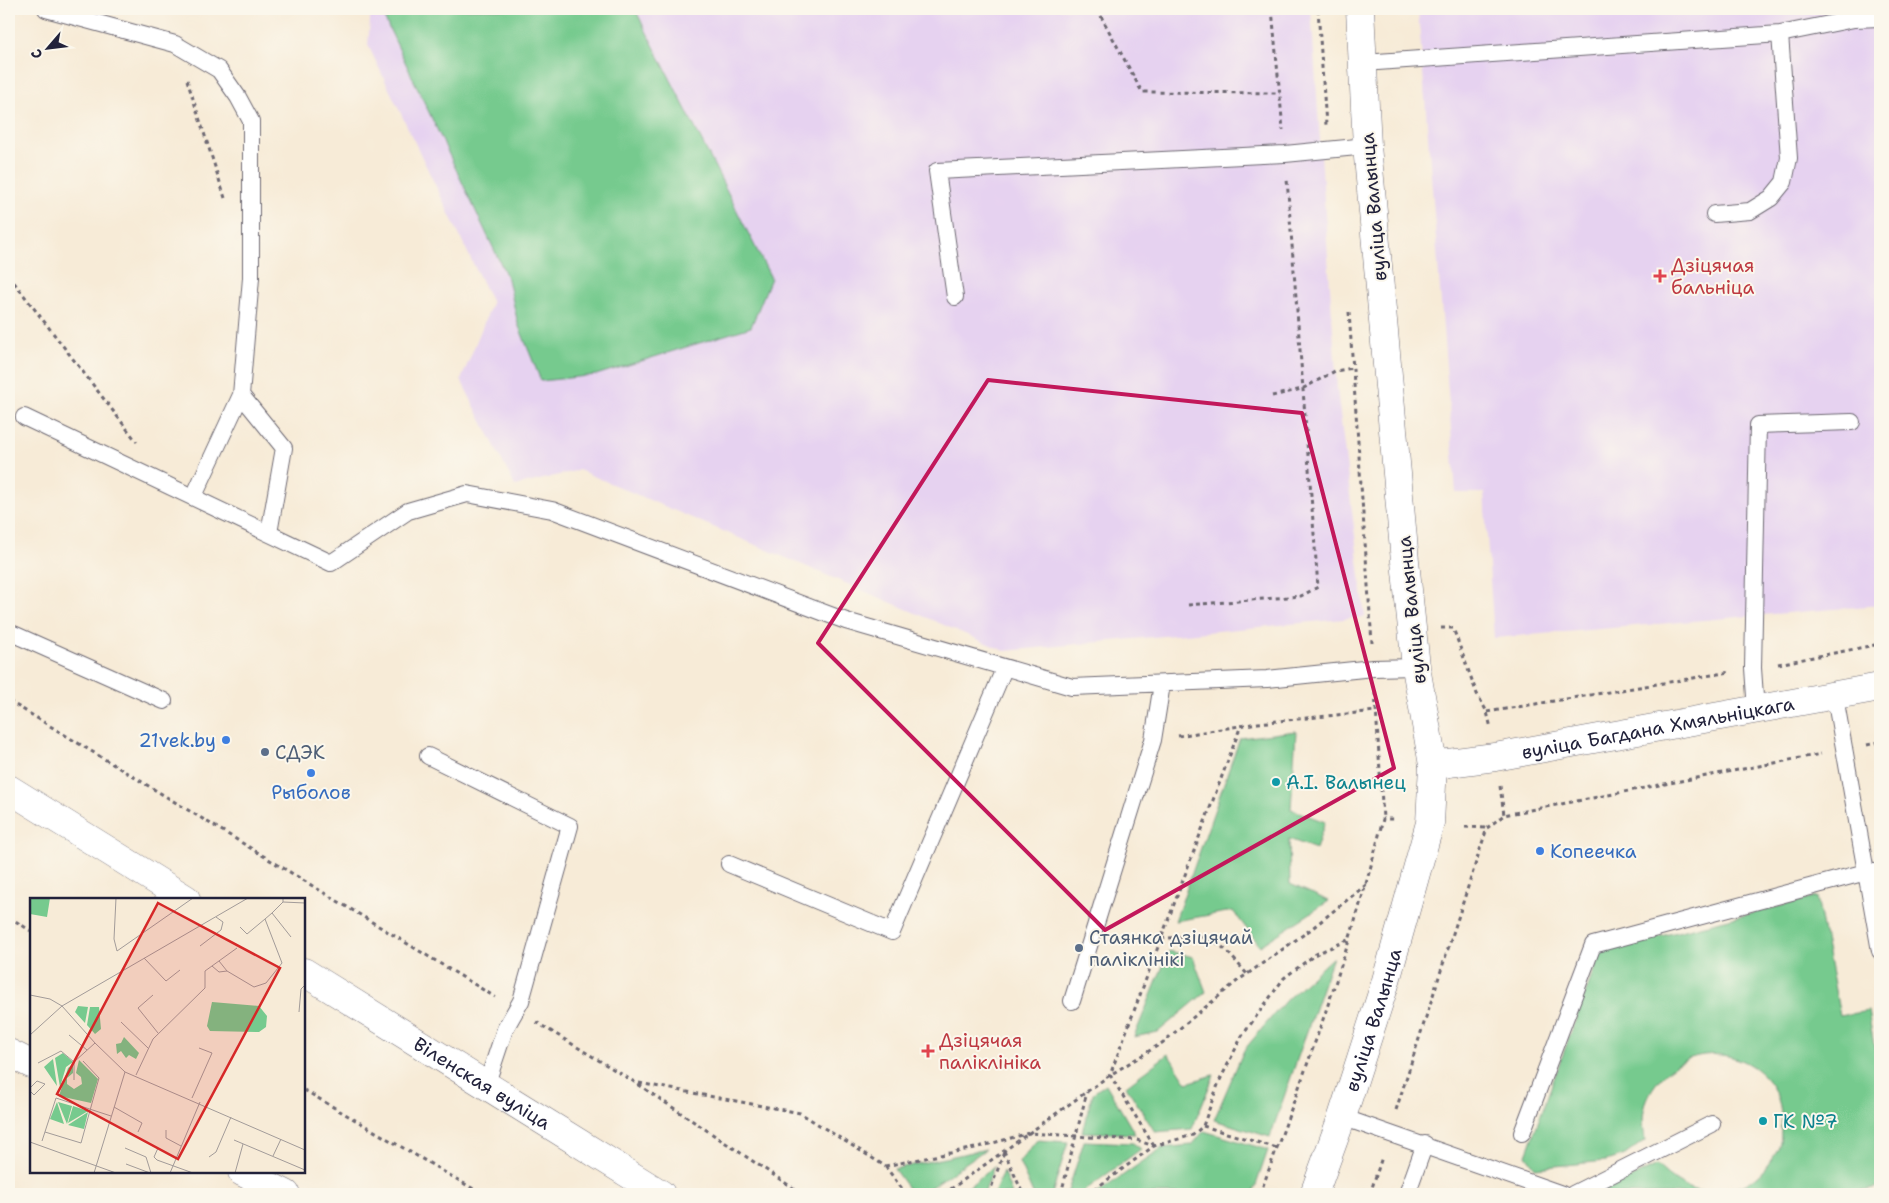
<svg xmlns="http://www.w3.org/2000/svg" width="1889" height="1203" viewBox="0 0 1889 1203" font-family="'Shantell Sans',sans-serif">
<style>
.built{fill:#e6d2f0}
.green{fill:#76ca8e;stroke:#4c7664}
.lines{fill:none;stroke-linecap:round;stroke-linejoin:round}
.service-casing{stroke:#6d6872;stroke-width:18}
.minor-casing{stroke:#6d6872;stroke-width:29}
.tertiary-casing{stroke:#6d6872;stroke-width:29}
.primary-casing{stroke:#6d6872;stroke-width:29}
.path{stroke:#6d6872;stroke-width:3;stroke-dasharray:4 4;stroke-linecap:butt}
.service{stroke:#fff;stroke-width:16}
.minor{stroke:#fff;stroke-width:28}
.tertiary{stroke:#fff;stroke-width:28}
.primary{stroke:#fff;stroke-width:28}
.marked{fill:none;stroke:#c2185b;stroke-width:4;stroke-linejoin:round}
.health-dot{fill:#e0444e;stroke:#fbf7ec;stroke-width:2}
.shop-dot{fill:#3f7fe0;stroke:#fbf7ec;stroke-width:2}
.service-dot{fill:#5c6f8a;stroke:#fbf7ec;stroke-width:2}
.culture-dot{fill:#0f9aa8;stroke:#fbf7ec;stroke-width:2}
.labels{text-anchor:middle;stroke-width:4;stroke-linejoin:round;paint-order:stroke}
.street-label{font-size:19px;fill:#22223b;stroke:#fbf7ec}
.health-label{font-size:19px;fill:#be3a42;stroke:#fbf7ec;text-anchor:start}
.shop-label{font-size:19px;fill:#366cbe;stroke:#fbf7ec;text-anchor:end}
.service-label{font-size:19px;fill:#4e5e75;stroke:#fbf7ec;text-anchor:start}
.culture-label{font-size:19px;fill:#0d838f;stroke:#fbf7ec;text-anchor:start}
.inset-road{fill:none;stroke:#a29b99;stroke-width:1}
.view{fill:#d62828;fill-opacity:0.15;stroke:#d62828;stroke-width:2.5}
.inset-edge{fill:none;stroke:#22223b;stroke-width:2.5}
</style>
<rect width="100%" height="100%" fill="#fbf7ec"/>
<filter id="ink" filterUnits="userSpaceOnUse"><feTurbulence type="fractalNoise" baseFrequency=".02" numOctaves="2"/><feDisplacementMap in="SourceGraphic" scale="10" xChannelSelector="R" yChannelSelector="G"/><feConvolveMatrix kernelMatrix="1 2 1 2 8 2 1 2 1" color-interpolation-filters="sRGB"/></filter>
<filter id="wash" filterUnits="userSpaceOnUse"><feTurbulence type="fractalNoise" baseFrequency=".0096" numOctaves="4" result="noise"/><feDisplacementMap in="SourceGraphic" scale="20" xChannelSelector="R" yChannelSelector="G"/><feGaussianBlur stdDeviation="1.12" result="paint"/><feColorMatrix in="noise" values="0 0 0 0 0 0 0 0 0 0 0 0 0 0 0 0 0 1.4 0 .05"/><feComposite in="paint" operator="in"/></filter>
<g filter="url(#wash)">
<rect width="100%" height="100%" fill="#f7ebd7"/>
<path class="built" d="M371,9H1311L1337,389L1365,617L1005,651L579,470L515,486L461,380L492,303L368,45Z
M1418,9H1880V605L1494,638L1484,493H1456Z"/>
<path class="green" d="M380,9H635L771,278L751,327L596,375L541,381L518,324L508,279Z
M1296,731L1291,809L1325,822L1316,849L1289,839L1290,884L1329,901L1260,946L1233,911L1175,921L1240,738Z
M1817,897L1840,1016L1868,1011L1880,1080V1187L1840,1194H1599L1657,1165C1681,1189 1701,1198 1735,1188C1755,1183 1766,1169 1776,1152C1781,1144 1781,1136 1781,1126C1787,1065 1711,1032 1667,1072C1656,1082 1647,1094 1644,1110C1642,1119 1644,1131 1645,1140L1625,1155L1606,1161L1535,1168L1526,1155L1601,951Z
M1169,951L1193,957L1206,992L1158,1032L1134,1037Z
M1333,957L1270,1137L1214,1120L1244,1050L1286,1000Z
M1168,1054L1187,1083L1214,1075L1192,1129L1155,1132L1126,1086Z
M1106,1084L1135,1134L1082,1132L1093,1093Z
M1204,1131L1268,1150L1253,1194H1096L1162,1148L1192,1145Z
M1037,1140L1068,1142L1052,1194H1033L1019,1162Z
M1084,1141L1133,1143L1141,1149L1080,1194H1067Z
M986,1149L921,1194H912L894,1169Z
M994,1166L984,1194H960Z
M1003,1171L1012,1194H994Z"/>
</g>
<g filter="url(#ink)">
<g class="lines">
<defs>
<path id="service" d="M46,9L175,44L219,70L238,97L251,121V278L241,395L194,496
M1363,63L1780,34L1854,19L1880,18
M1714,214L1750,211L1771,198L1784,182L1789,158L1780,34
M955,297L937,171L1285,154L1367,146
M241,395L284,448L269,533
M24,417L331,563L408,511L467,494L552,510L846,621L1072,687L1267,679L1373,668L1416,667
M9,632L164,701
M1835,697L1880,951
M1756,711L1753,668L1758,425L1852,422
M428,756L570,826L521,1001L505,1029L486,1086
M729,864L892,932L1004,669
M1072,1001L1153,740L1162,684
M1342,1117L1562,1194
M1522,1133L1593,945L1866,872H1880
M1407,1194L1425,1144
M1573,1194L1712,1124"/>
<g id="minor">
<path id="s1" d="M1433,765L1495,757L1880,687"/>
<path d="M9,1053L31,1064"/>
<path d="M242,1172L286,1194"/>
</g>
<g id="tertiary">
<path id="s2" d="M1314,1194L1342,1117L1385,984L1430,823L1433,765L1416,667L1405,561L1367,146L1360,9"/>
</g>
<g id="primary">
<path d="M9,789L186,899"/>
<path id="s3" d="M304,972L661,1194"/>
</g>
</defs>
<use href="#service" class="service-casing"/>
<use href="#minor" class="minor-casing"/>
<use href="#tertiary" class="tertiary-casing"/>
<use href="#primary" class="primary-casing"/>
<path class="path" d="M1097,9L1142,92L1280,93
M1272,9L1283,130
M1318,9L1326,125
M187,80L225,198
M9,276L137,442
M1349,312L1372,643
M1272,396L1302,389L1335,371L1353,368
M1188,605L1301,596L1318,587L1287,179
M1441,628H1453L1477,694L1487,712L1491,728
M1778,664L1880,644
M1375,692L1383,819
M9,701L495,997
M1487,712L1730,672
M1178,736L1258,723L1376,711
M1867,745L1880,742
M1500,786L1504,815
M1465,827L1487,828
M9,917L31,931
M1161,939C1214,933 1213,935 1247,974
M536,1022L636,1083L802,1194
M639,1083L800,1113L885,1166L906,1194
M304,1090L482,1194
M1396,1110L1487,828L1504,815L1821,754
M1203,1126L1277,1148
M1154,1146L1110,1075L1240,728
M1004,1151L1023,1194
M885,1166L975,1148L1029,1133L1137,1140L1153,1146
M944,1194L1110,1075L1162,1043L1236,982L1310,930L1367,884
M989,1194L1004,1152
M1061,1194L1087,1092
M1088,1194L1154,1146L1193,1135L1203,1126L1219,1082L1242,1036L1284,978L1316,954L1350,939
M1260,1194C1305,1071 1352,947 1383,819H1393
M1370,1194L1382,1157"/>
<use href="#service" class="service"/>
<use href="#minor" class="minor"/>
<use href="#tertiary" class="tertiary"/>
<use href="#primary" class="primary"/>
</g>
</g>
<path class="marked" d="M988,380L1302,413L1394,768L1105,930L818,643Z"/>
<g class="health-dot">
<path d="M1657.5 268.5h5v5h5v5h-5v5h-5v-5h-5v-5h5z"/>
<path d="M925.5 1043.5h5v5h5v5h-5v5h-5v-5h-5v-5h5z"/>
</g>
<g class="shop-dot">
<circle cx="226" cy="740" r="5"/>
<circle cx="311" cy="773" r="5"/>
<circle cx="1540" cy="851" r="5"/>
</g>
<g class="service-dot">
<circle cx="265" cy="752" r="5"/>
<circle cx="1079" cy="948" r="5"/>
</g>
<g class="culture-dot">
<circle cx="1276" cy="782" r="5"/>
<circle cx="1763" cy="1121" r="5"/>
</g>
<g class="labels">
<g class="street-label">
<text transform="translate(1373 207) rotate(-95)" y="7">вуліца Валынца</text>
<text transform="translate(1411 610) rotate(-96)" y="7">вуліца Валынца</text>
<text dy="7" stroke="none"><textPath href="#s1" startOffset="228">вуліца Багдана Хмяльніцкага</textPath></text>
<text dy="7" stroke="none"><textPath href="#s2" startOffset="184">вуліца Валынца</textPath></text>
<text dy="7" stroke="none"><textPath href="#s3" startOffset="210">Віленская вуліца</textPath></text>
</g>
<g class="health-label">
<text x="1671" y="272">Дзіцячая<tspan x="1671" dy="22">бальніца</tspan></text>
<text x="939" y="1047">Дзіцячая<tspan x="939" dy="22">паліклініка</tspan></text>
</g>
<g class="shop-label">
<text x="216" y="747">21vek.by</text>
<text x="311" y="799" text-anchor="middle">Рыболов</text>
<text x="1550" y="858" text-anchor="start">Копеечка</text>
</g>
<g class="service-label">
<text x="275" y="759">СДЭК</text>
<text x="1089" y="944">Стаянка дзіцячай<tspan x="1089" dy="22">паліклінікі</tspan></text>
</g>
<g class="culture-label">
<text x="1286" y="789">А.І. Валынец</text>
<text x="1773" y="1128">ГК №7</text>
</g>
</g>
<g transform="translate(30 898)">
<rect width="275" height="275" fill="#f7ebd7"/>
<path d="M0,0H20L17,19L0,16ZM182,104L229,108L237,118L236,129L229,134L180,133L177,128ZM48,108L58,109L55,125L45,114ZM60,109H69L71,131L65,136L57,127ZM94,139L109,155L106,161L99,157L96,160L91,153L87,156L86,146L91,145ZM33,155L43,164L36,169L30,189L25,160ZM23,161L27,188L14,169ZM49,162L68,181L61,205L29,198L38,170L43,166V175L37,180V186L44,191L52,186L51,179L46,175ZM27,204L34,226L20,221ZM28,204L42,208L37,226ZM43,208L58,213L38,225ZM58,214L54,231L38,227Z" fill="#76ca8e"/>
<path class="inset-road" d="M86,0L84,41L87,53L163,0M253,0V4L242,15L261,39M253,4L275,5M210,29L217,36L235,21M170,48L191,32L193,24L186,19M114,60L136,83L150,72M189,63L197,73L224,89L236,85L252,65L235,21L242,15M182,68L189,74L197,73M0,97L20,101L32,108L65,145L95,174L275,252M123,97L108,110L128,135M269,114L271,91L275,87M91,124L118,150M0,137L32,108L218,0M39,137L57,152M8,165L31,153L44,164L65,145M106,177L123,141L175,90V73L207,50M44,182V164M0,190L7,183L15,186L4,197L0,193M162,200L182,155L169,150M84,209L112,225L108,234M136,232V240L151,248M15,234L51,245L69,180L53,163M204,242L275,272M12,243L26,200L81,218M0,244L86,275M95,250L116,259L121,275M128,250L124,259L127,262L163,275M243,258L251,241M179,259L186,254L201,219M96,266L120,275M64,275L95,174M140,275L170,204M205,275L213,246"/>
<path class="view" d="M128,5L250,70L148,261L27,196Z"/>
<rect width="275" height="275" class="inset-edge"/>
</g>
<rect width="1889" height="1203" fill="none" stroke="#fbf7ec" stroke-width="30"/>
<g transform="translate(48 48) rotate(242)" stroke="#fbf7ec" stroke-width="4" paint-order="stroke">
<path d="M0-4L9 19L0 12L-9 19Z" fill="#22223b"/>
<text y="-8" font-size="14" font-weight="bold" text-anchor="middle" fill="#22223b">С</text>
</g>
</svg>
